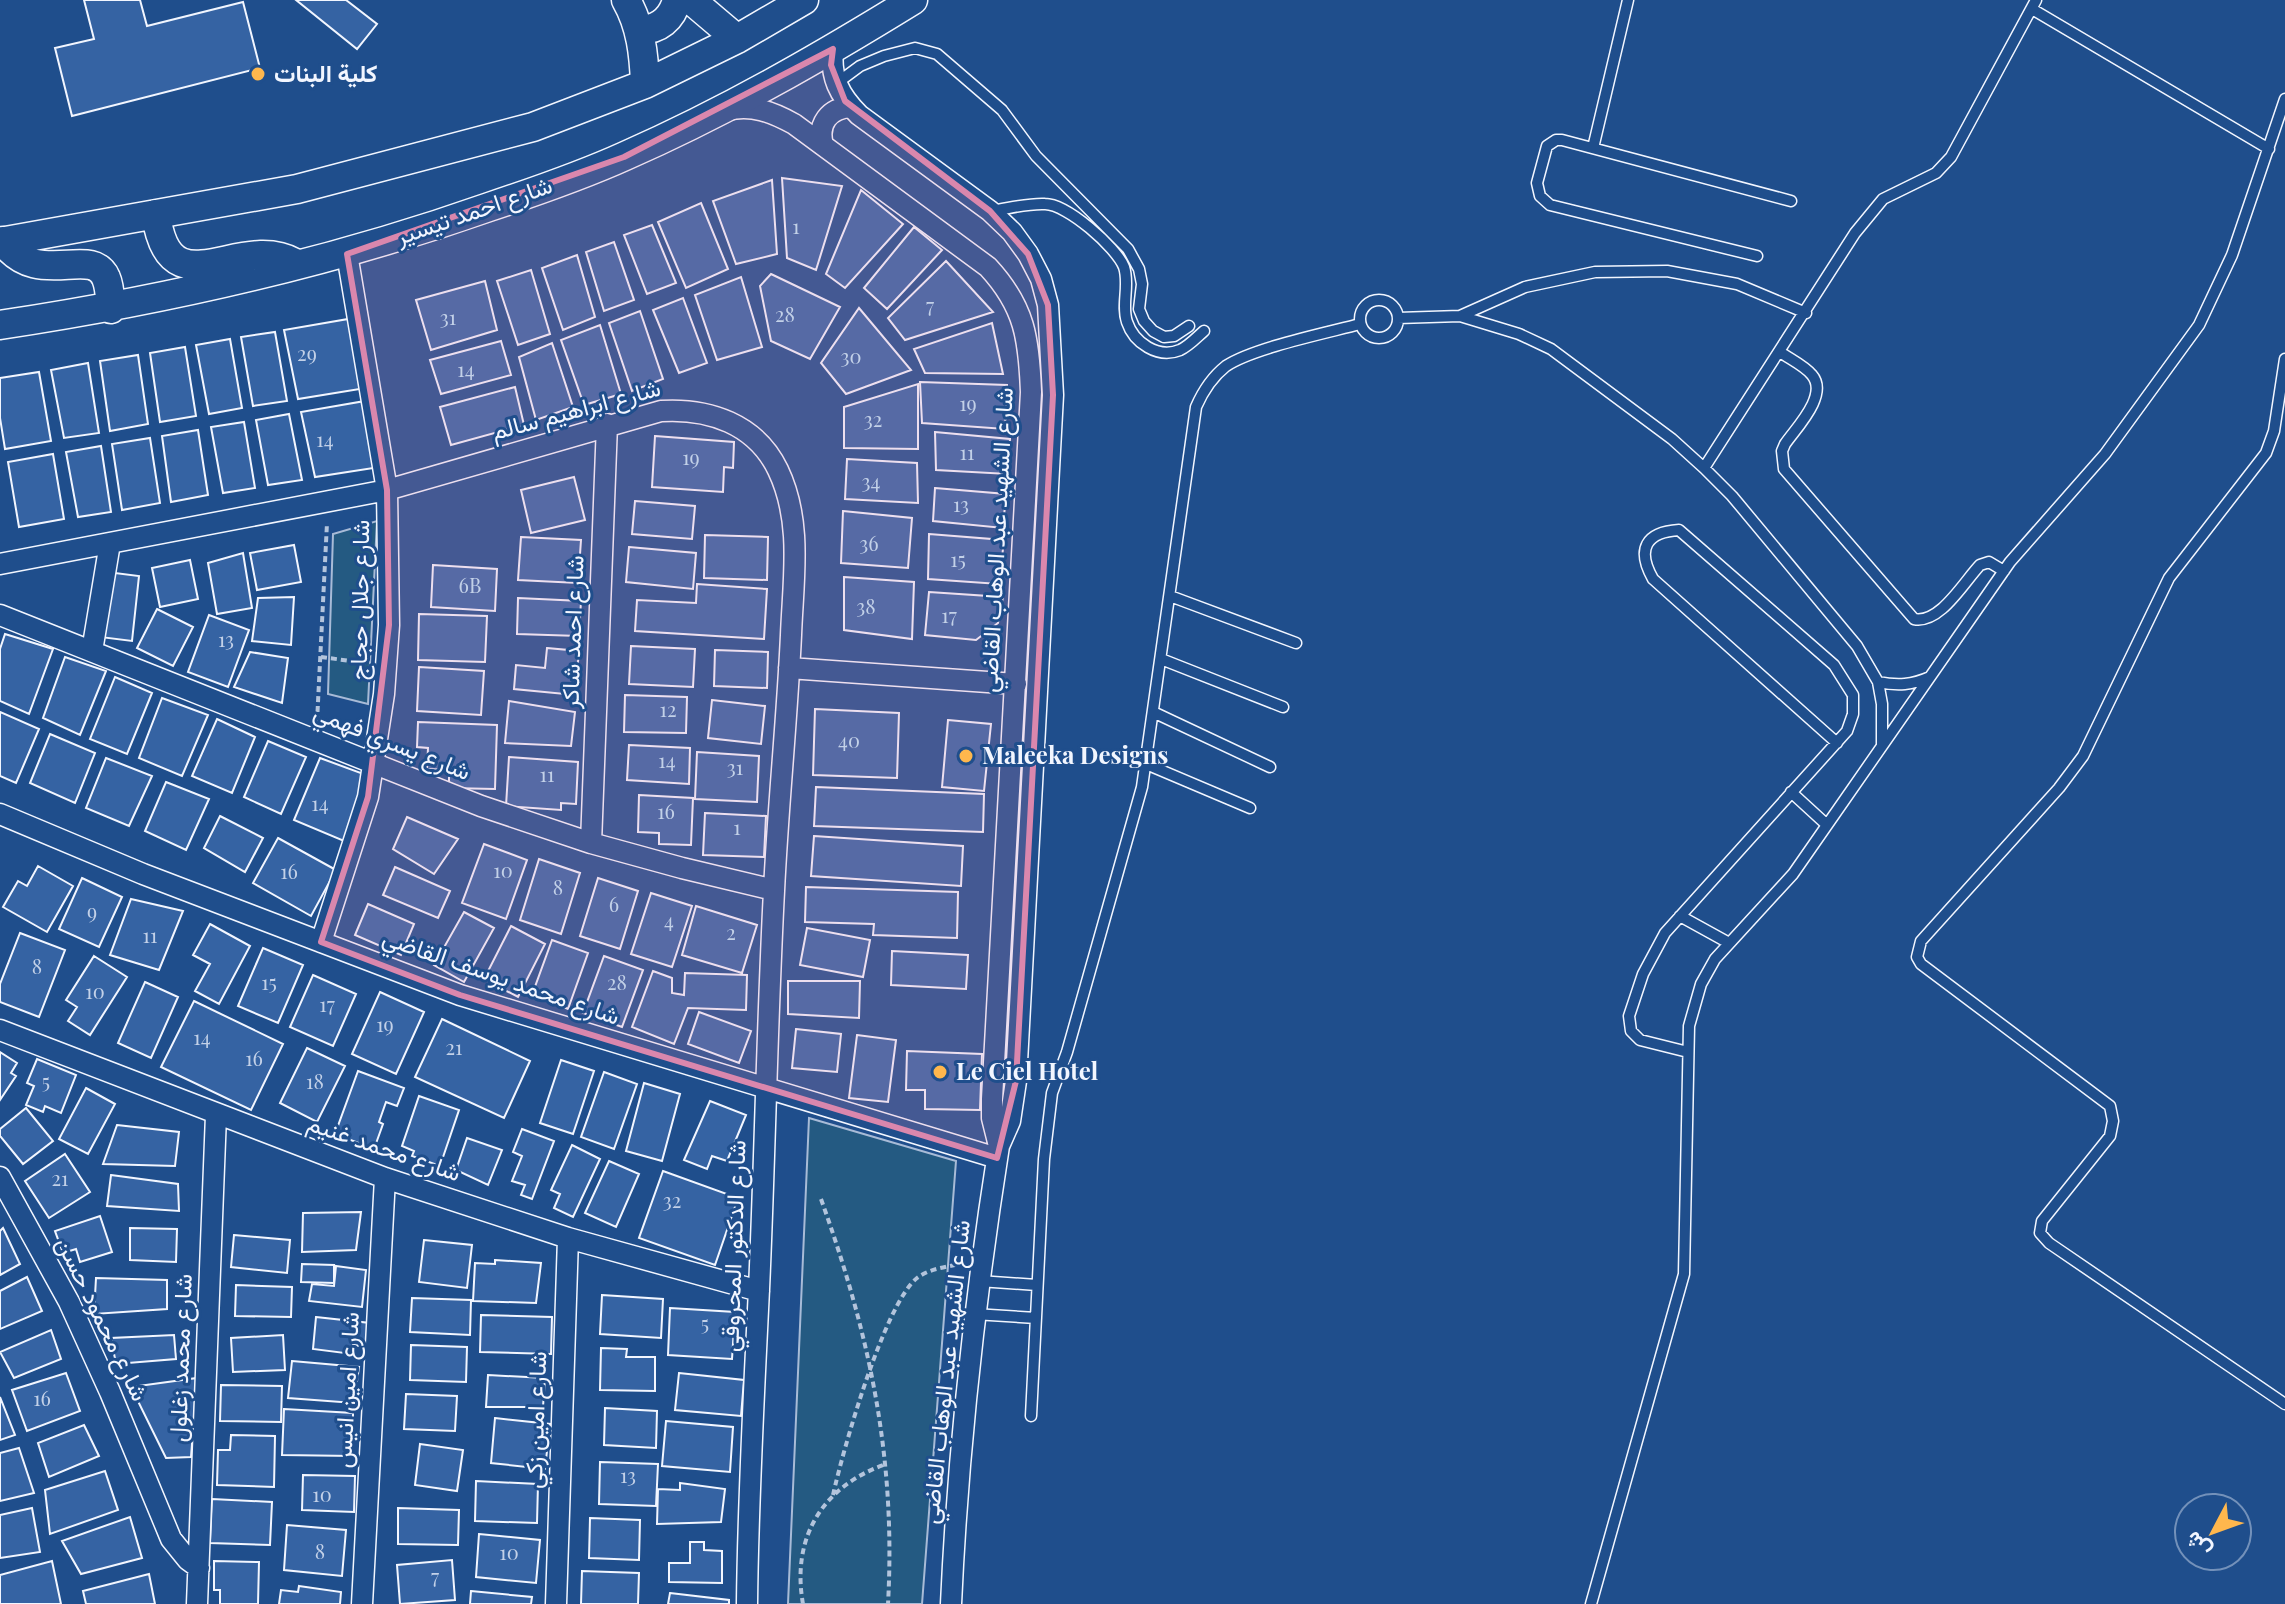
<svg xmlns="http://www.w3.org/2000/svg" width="2285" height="1604" viewBox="0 0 2285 1604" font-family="'Playfair Display',Vazirmatn,serif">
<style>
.green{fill:#245a82;stroke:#a8bbd7;stroke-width:2}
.building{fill:#3563a3;stroke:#f2f6ff;stroke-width:2}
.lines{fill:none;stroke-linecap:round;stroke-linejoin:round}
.lane-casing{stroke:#f2f6ff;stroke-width:13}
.street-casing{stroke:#f2f6ff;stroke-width:23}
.secondary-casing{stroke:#f2f6ff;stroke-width:31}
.path{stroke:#b3c4dc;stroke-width:4;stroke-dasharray:6 4;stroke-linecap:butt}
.lane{stroke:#1f4e8c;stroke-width:10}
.street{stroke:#1f4e8c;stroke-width:20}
.secondary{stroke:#1f4e8c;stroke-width:28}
.marked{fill:#da87ad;fill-opacity:0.2;stroke:#da87ad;stroke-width:6;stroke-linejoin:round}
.poi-dot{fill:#ffb74d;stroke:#1f4e8c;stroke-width:3}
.labels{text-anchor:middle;stroke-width:6;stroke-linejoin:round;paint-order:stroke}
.number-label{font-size:20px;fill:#c3d1e8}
.poi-label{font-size:24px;font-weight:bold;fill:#f2f6ff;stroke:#1f4e8c;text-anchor:start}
.street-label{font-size:24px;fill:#f2f6ff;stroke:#1f4e8c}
</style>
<rect width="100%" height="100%" fill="#1f4e8c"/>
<path class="green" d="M377,521L368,704L328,694L333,534Z
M809,1118L956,1161L922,1604H788Z"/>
<path class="building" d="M84,0H140L147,26L243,2L260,68L72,116L55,48L94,39Z
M296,0H346L377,24L357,49Z
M782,178L842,186L816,270L787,258Z
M772,180L777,254L736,264L713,201Z
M861,190L903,224L845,288L826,274Z
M701,203L728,269L686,288L658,222Z
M652,225L676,283L647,294L624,235Z
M914,227L942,250L887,309L864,288Z
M614,242L634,300L604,311L586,252Z
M577,255L595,317L563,330L542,268Z
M946,261L993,312L905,340L888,318Z
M531,270L550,334L518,345L497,281Z
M771,274L840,307L810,359L771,341L760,286Z
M741,277L762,347L717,360L695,295Z
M485,281L497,330L431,350L416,300Z
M683,298L707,363L679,373L653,310Z
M859,308L911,370L846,394L821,363Z
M640,311L663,379L632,391L609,323Z
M354,318L366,388L298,399L284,330Z
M992,323L1003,374L925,373L914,349Z
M600,325L621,394L584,405L561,340Z
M275,332L287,401L253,406L241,337Z
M230,339L242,408L209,414L196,345Z
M501,341L511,375L441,394L430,360Z
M552,343L573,407L536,420L519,357Z
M185,347L196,416L160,422L150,353Z
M138,355L148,424L110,431L100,361Z
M88,363L99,433L64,438L51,370Z
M39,372L51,441L5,449L0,418V378Z
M920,382L1007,385L1005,429L922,423Z
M918,384V449L844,448V407Z
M515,387L524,425L451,445L440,407Z
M365,401L380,467L315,477L301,412Z
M289,414L302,480L268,485L256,420Z
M244,422L255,488L223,493L211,427Z
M198,430L208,495L171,502L162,436Z
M935,432L1010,439L1008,474L936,470Z
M655,436L734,442L733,468L724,467L723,492L652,487Z
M150,438L160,503L122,510L112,444Z
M101,446L111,512L78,517L66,452Z
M53,454L64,519L19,527L8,462Z
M847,459L917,463L918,503L845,499Z
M574,477L585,520L531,533L521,490Z
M935,488L1006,494L1003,528L933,521Z
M635,501L695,506L692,539L632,534Z
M843,511L912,518L908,568L841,563Z
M929,534L1004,540L999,584L928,579Z
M705,535L768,537L767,580L704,578Z
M521,537L581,540L578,583L518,580Z
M294,545L301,582L257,590L250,553Z
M629,547L696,553L693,589L626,582Z
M243,553L252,608L217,614L208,563Z
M190,560L198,599L160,607L152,568Z
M433,565L497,569L495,611L431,607Z
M107,572L139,576L132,641L100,637Z
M844,577L914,582L912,639L844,630Z
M697,584L767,589L764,639L635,631L637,600L696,603Z
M929,592L1003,597L998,623L976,640L925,635Z
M294,597L291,645L252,641L258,598Z
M518,598L581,601L579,636L517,634Z
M157,609L193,627L173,666L137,648Z
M419,614L487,616L485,662L418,660Z
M209,615L249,630L228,687L188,672Z
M5,634L53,649L29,714L0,701V649Z
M631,646L695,649L693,687L629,684Z
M547,648L579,651L575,695L514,689L516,665L545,668Z
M715,650L768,652L767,688L714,686Z
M250,652L288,658L282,703L234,687Z
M65,657L106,671L80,735L43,718Z
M419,667L484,671L481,715L417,711Z
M115,677L152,693L127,754L90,739Z
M625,695L687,697L686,733L624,732Z
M162,698L208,715L182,776L139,758Z
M712,700L765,706L761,744L708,738Z
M509,701L575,712L571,746L505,743Z
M815,709L899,713L897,778L813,775Z
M0,712L39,729L16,783L0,776Z
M217,719L255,737L232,793L192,776Z
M948,720L991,724L984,791L942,787Z
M418,722L497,725L495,789L449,788V770L427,769L428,748L417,747Z
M50,734L95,753L75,803L30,783Z
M268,741L306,757L281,814L244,797Z
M629,745L690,748L689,784L627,780Z
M697,752L759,756L757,802L695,799Z
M509,757L578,762L576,804L561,803V810L506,806Z
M106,758L152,776L129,826L86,808Z
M320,758L369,776L344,841L294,820Z
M166,782L209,799L186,850L145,831Z
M816,787L984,794L983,832L814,826Z
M639,795L693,798L691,845L659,844V833L638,832Z
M705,813L766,816L764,857L703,855Z
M220,816L263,838L245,872L204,848Z
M407,817L458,839L434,874L393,849Z
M814,836L963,846L961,886L811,876Z
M278,838L336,870L311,916L253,883Z
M484,844L527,860L506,919L462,903Z
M539,859L580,873L561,934L520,920Z
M38,866L73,886L47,932L3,907L18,881L27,886Z
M395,867L450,891L438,918L383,895Z
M82,878L122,897L99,947L59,929Z
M598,878L638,891L620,949L580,936Z
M806,887L958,892L957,938L873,935L874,924L805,922Z
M651,893L692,906L672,967L631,954Z
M131,899L183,911L159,970L110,955Z
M368,904L414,924L401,955L355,935Z
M696,906L757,925L742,973L682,955Z
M464,912L494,928L464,982L434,965Z
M210,924L250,946L219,1004L195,991L210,964L193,955Z
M511,926L545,944L518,997L484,979Z
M807,928L870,940L863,977L800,965Z
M20,933L65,950L39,1017L0,1002V984Z
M552,940L588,953L568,1009L532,995Z
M263,948L303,965L278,1023L238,1006Z
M892,951L968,955L966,989L891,985Z
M94,956L127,977L90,1035L68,1021L77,1007L66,1000Z
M604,956L643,970L622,1027L583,1013Z
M653,971L672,978V993L684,995L685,973L747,975L746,1010L688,1008L674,1044L632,1027Z
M313,975L356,994L333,1046L290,1027Z
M788,981H860L859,1018L788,1014Z
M145,982L178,997L151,1058L118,1043Z
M380,992L424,1012L396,1074L352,1054Z
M194,1001L283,1044L251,1110L161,1067Z
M699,1012L751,1031L739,1063L688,1044Z
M442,1019L530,1061L504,1118L415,1077Z
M796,1029L841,1034L837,1072L792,1068Z
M857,1035L896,1040L888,1102L849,1098Z
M307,1048L345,1066L317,1122L280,1103Z
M907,1051L982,1054L980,1110L925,1109V1090H906Z
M0,1052L17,1063L11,1073L16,1076L0,1100Z
M37,1059L76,1075L61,1113L45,1106L43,1112L26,1105L34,1086L27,1083Z
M561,1060L594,1071L573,1134L540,1123Z
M358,1071L404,1088L397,1106L386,1102L379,1122L383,1124L374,1149L335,1134Z
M604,1072L637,1084L614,1149L581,1137Z
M644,1083L680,1094L662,1161L626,1151Z
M86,1088L115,1104L88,1154L59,1139Z
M419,1096L459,1110L440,1166L412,1156L414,1151L402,1146Z
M710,1101L746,1115L727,1161L712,1156L707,1169L684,1160Z
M26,1108L53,1141L23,1164L0,1136V1129Z
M117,1125L179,1132L175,1166L103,1164Z
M522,1129L554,1141L532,1199L521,1195L525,1185L512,1181L522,1156L513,1152Z
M467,1138L502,1150L488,1185L456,1170Z
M572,1145L600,1159L573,1217L554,1208L560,1194L551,1190Z
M65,1154L90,1192L49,1218L25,1181Z
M609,1161L639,1174L616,1227L585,1213Z
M663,1171L738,1198L715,1265L639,1238Z
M111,1175L178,1184L179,1211L107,1206Z
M361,1212L356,1250L302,1252L303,1213Z
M100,1216L112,1252L80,1262L76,1249L63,1253L55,1231Z
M3,1228L20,1264L0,1275V1231Z
M130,1228L177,1229L176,1262L130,1260Z
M234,1235L290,1240L287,1273L231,1267Z
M424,1240L472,1245L467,1288L419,1282Z
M495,1260L541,1263L536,1303L473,1301L475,1263L495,1264Z
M302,1264L334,1265V1283L301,1282Z
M336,1266L366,1270L362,1307L309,1301L312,1284L334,1286Z
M27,1277L42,1311L0,1329V1291Z
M96,1278L167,1280V1309L94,1314Z
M236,1285L292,1287L291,1317L235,1316Z
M602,1295L663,1299L661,1338L600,1334Z
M412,1298L471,1300L470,1335L410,1332Z
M670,1308L735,1312L732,1359L668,1355Z
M481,1315L552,1317L551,1354L480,1352Z
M316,1317L370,1323L368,1347L353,1345L352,1354L313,1349Z
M51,1330L61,1359L14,1378L0,1352Z
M174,1335L176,1359L116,1364L111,1338Z
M283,1335L285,1370L233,1372L231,1338Z
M411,1345L467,1347L466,1382L410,1380Z
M601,1348L627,1349L626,1357H655V1391L600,1390Z
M292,1361L359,1367L354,1403L288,1398Z
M66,1373L80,1411L27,1431L12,1390Z
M679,1373L744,1380L741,1416L675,1410Z
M488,1375L545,1378L543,1407H486Z
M197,1378L191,1457L166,1458L131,1387Z
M221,1385L282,1386L281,1422L220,1421Z
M406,1394L457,1396L455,1431L404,1429Z
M0,1397L15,1435L0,1440Z
M605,1408L657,1411L656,1448L604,1445Z
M284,1409L353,1413V1456L282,1455Z
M495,1418L550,1424L545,1469L491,1463Z
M666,1421L733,1427L730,1472L662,1466Z
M84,1425L99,1456L49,1477L38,1443Z
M231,1435L275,1436L274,1487L217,1485L218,1450H230Z
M420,1444L463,1450L457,1491L415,1485Z
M19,1448L34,1493L0,1501V1453Z
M600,1462L658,1464L656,1506L599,1504Z
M105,1471L118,1510L50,1534L45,1490Z
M303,1475L355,1476L354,1512L302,1510Z
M476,1481L538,1484L537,1523L475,1521Z
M680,1483L725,1489L721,1522L657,1524L658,1489L680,1490Z
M212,1499L272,1502L270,1545L210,1543Z
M32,1508L40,1552L0,1558V1515Z
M398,1508L459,1510L458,1545L398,1544Z
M130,1517L142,1558L81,1574L62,1541Z
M590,1518L640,1520L639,1560L589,1558Z
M287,1525L346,1530L342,1576L284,1570Z
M479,1534L540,1540L536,1583L476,1577Z
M690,1542H704V1550L722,1551V1583L669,1582V1563H690Z
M452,1560L455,1600L400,1604L397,1565Z
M52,1561L61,1604H0V1575Z
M214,1561L259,1562L258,1604H220V1590H214Z
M582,1571L639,1573L638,1604H581Z
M149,1574L155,1604H86L83,1591Z
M299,1586L341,1592L340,1604H279L281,1590L298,1592Z
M471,1591L532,1597L531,1604H470Z
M670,1593L729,1600V1604H668Z"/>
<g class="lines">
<defs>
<path id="lane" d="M2032,9L2269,149
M837,83L860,66L884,56L915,48L937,54L1002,110L1036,156L1128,249L1139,269L1142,284L1139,309L1144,321L1153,331L1164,337L1174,336L1189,326
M1593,148L1628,0
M990,211C1007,209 1027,203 1045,204C1067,204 1116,247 1124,267C1130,285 1121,305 1127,322C1134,343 1158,359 1180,350C1189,346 1197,337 1204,331
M1757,256L1550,205L1540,196L1537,183L1547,146L1556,140H1562L1791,201
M1360 319a19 19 0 1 1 38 0a19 19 0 1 1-38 0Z
M1460,316L1525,287L1595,272L1667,271L1737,284L1806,313
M1398,318L1460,316L1519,334L1551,349L1672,439L1704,468L1732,496L1857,646L1878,682L1882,704V746
M1780,352C1790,359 1805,366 1812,375C1829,395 1796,428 1785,444L1782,451L1784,469L1914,619C1940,624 1963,583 1980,565L1989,562L2004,571
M2285,359L2274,431L2266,453L2169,578L2083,756L2059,788L1921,941L1917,957L1921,964L2110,1106L2113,1121L2110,1136L2042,1221L2040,1233L2049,1243L2285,1404
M1704,468L1855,233L1883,199L1936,173L1951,157L2036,0
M1170,596L1296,643
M1161,659L1283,707
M1878,682C1898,686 1912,685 1930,677
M1153,712L1270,767
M1146,764L1250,808
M1791,792L1827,825
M1680,916L1729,943
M1688,1052L1640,1040L1631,1031L1629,1016L1643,974L1665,933L1847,731L1853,714V695L1834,665L1679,530C1646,532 1636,549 1653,579L1837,743
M979,1281L1037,1285
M974,1314L1036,1318
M1031,1416L1044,1159L1052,1093L1067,1052L1142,787L1196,407C1203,391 1212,377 1226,366C1253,348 1326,333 1360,324
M1591,1604L1684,1274L1689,1026L1701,984L1715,959L1793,874L2010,562L2105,454L2199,325L2232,255L2285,99"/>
<path id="street" d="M833,49C830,77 839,95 859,115L990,211L1012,232L1028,254L1041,279L1048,305L1053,395L1016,1081L1010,1121L999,1146C975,1298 958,1450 951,1604
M727,110C752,104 772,112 794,124L988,267C1025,307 1029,339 1031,392L992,1099V1118L999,1146
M823,145C817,124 829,108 851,107
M0,564L387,490L661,411C709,408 756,424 778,470C803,522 793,580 791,635C787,721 778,806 774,891C767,1024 765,1157 759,1289C754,1394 748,1499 747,1604
M0,615L481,806L591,843L682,868L774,890
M92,651L110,543
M789,668L1016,684
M0,814L143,874L460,995L997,1158
M591,843L607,424
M321,942L368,797L384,694L389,625L387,490L347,254
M0,1030L385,1178L568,1238L759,1291
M0,1177L69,1302L110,1392L171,1539L188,1560L199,1568
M197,1604L216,1115
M362,1604L385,1178
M556,1604L568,1238"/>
<path id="secondary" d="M626,0C641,26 644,55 645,84
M691,0L737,39
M639,30C659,30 672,19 677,0
M156,214C169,313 239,231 295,263
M3,241C37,290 92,244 106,278C110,287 110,299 111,309
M0,242L297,189L533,127L645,84L737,39L804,0
M0,325C166,300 330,263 489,207C534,192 581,176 625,156C725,112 819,58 913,0"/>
</defs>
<use href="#lane" class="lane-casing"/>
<use href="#street" class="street-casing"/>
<use href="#secondary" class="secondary-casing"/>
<path class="path" d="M321,657L366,663
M317,722L327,523
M821,1199C870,1336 896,1458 888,1604
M833,1495C843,1450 884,1305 917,1278C930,1268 948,1267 964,1263
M803,1604C791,1537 823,1486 886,1464"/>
<use href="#lane" class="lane"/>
<use href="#street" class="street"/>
<use href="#secondary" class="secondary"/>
</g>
<path class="marked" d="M833,49L831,65L845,101L990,211L1028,254L1048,305L1053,395L1016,1081L997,1158L460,995L321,942L368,797L389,625L387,490L347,254L624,157Z"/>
<g class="poi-dot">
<circle cx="258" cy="74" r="8"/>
<circle cx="966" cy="756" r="8"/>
<circle cx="940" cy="1072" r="8"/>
</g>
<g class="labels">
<g class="number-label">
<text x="796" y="234">1</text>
<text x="930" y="313">7</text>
<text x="785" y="322">28</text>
<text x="448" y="325">31</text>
<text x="307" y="361">29</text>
<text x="851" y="364">30</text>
<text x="466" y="377">14</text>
<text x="968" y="411">19</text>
<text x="873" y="427">32</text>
<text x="325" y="447">14</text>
<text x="967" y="460">11</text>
<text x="691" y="465">19</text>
<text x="871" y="489">34</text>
<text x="961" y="512">13</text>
<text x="869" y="551">36</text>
<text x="958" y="567">15</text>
<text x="470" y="593">6B</text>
<text x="866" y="614">38</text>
<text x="949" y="623">17</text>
<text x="226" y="647">13</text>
<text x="668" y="717">12</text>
<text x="849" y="748">40</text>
<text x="667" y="768">14</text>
<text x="735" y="775">31</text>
<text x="547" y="782">11</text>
<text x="320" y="811">14</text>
<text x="666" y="819">16</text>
<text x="737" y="835">1</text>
<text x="503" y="878">10</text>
<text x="289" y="879">16</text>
<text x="558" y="895">8</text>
<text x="614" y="912">6</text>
<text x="92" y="919">9</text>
<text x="669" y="928">4</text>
<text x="731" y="940">2</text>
<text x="150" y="943">11</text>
<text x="37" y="974">8</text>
<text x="269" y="990">15</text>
<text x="617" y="990">28</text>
<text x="95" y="999">10</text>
<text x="327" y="1012">17</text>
<text x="385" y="1032">19</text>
<text x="202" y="1045">14</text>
<text x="454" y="1055">21</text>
<text x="254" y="1066">16</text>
<text x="46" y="1089">5</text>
<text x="315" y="1089">18</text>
<text x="60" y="1186">21</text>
<text x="672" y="1208">32</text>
<text x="705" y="1331">5</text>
<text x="42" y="1406">16</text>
<text x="628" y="1483">13</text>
<text x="322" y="1502">10</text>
<text x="320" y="1559">8</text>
<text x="509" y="1560">10</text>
<text x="435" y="1584">7</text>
</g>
<g class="poi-label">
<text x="274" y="82">كلية البنات</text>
<text x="982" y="764">Maleeka Designs</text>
<text x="956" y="1080">Le Ciel Hotel</text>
</g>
<g class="street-label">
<text transform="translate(474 211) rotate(-19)" y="8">شارع احمد تيسير</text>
<text transform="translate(576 410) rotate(-15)" y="8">شارع ابراهيم سالم</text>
<text transform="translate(997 540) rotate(-87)" y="8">شارع الشهيد عبد الوهاب القاضي</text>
<text transform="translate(360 600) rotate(-89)" y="8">شارع جلال حجاج</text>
<text transform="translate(573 632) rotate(-88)" y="8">شارع احمد شاكر</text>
<text transform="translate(392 742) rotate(22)" y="8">شارع يسري فهمي</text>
<text transform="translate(501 977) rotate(19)" y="8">شارع محمد يوسف القاضي</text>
<text transform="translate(384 1148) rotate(19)" y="8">شارع محمد غنيم</text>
<text transform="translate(734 1246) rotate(-88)" y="8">شارع الدكتور المحروقي</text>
<text transform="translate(102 1319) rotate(64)" y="8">شارع محمود حسن</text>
<text transform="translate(181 1358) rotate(-88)" y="8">شارع محمد زغلول</text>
<text transform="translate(946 1372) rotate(-84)" y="8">شارع الشهيد عبد الوهاب القاضي</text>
<text transform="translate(347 1390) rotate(-87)" y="8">شارع امين انيس</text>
<text transform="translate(536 1420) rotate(-88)" y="8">شارع امين زكي</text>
</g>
</g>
<g transform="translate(2213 1532) rotate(229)"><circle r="38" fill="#1f4e8c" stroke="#7391ba" stroke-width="2"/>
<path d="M0-6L14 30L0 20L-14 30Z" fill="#ffb74d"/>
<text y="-12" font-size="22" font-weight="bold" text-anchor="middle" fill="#f2f6ff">ش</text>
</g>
</svg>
